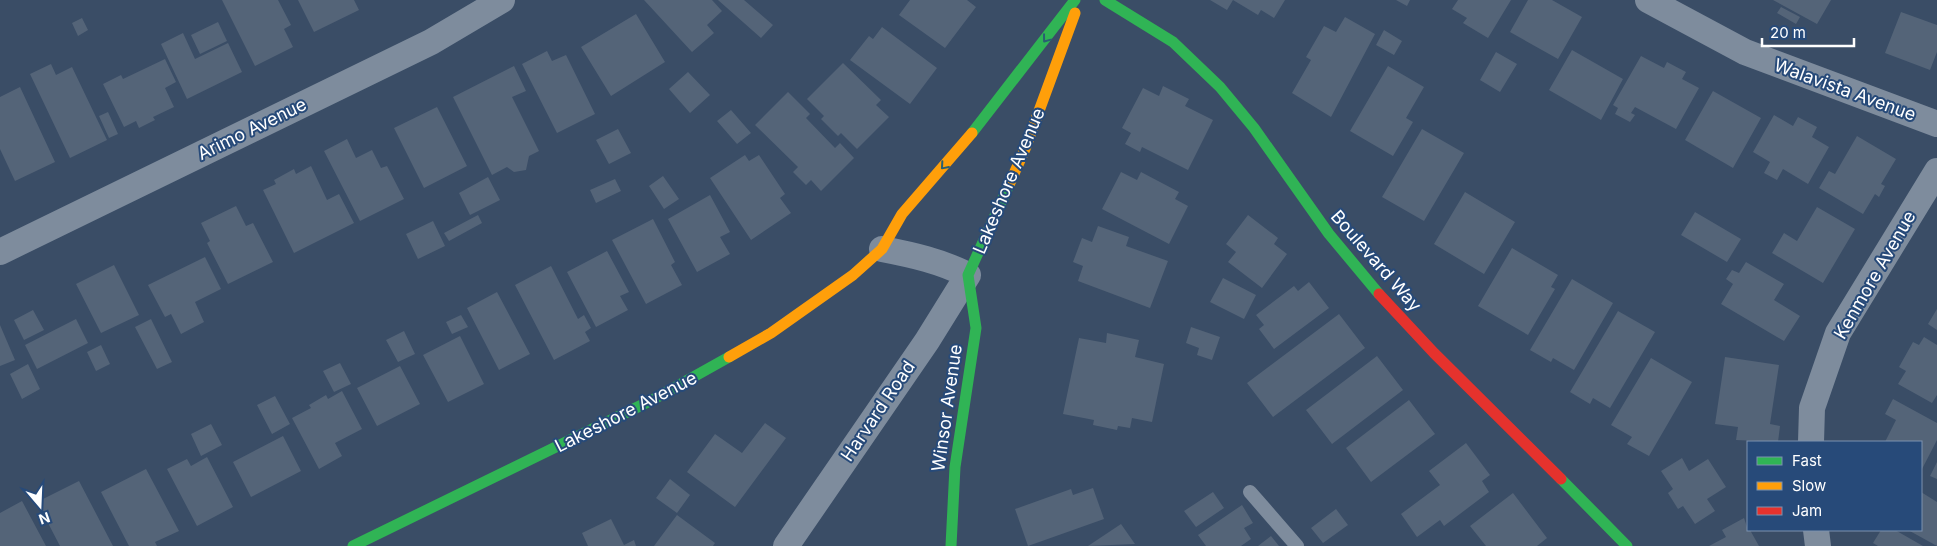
<svg xmlns="http://www.w3.org/2000/svg" width="1937" height="546" viewBox="0 0 1937 546" font-family="Inter,sans-serif">
<style>
.building{fill:#546478}
.lines{fill:none;stroke-linecap:round;stroke-linejoin:round}
.lane{stroke:#7e8c9d;stroke-width:14}
.street{stroke:#7e8c9d;stroke-width:26}
.fast{stroke:#30b455;stroke-width:11}
.slow{stroke:#ff9f0a;stroke-width:11}
.jam{stroke:#e5322d;stroke-width:11}
.oneway{stroke:#295f72}
.labels{text-anchor:middle;stroke-width:4;stroke-linejoin:round;paint-order:stroke}
.street-label{font-size:18px;fill:#fff;stroke:#274a79}
</style>
<rect width="100%" height="100%" fill="#3a4d66"/>
<path class="building" d="M222,0H278L291,25L284,29L293,47L255,66Z
M298,0H354L359,10L314,32Z
M644,0H712L722,11L707,25L714,33L692,52Z
M718,0H744L773,25L761,38Z
M910,0H967L976,7L945,48L899,15Z
M1210,0H1285L1274,18L1261,10L1258,15L1233,0L1227,10Z
M1396,0H1410L1407,6Z
M1458,0H1511L1488,38L1463,23L1467,18L1452,9Z
M1528,0H1552L1582,17L1558,59L1510,32Z
M1773,0H1831L1817,24Z
M1781,7L1800,17L1796,24L1777,13Z
M1901,12L1937,25V52L1930,70L1885,53Z
M636,14L665,62L611,96L581,47Z
M1345,17L1375,34L1331,117L1292,93L1311,60L1306,57L1324,26L1336,32Z
M82,18L88,30L78,36L72,23Z
M218,22L227,41L200,54L191,35Z
M882,27L937,68L910,104L850,60L869,36L873,39Z
M1384,30L1402,41L1394,55L1376,45Z
M183,33L195,59L228,43L242,72L187,99L161,44Z
M1572,50L1623,79L1601,120L1549,90Z
M547,51L552,61L566,55L595,114L557,133L522,64Z
M1496,52L1517,64L1500,92L1480,80Z
M1641,56L1664,68L1667,62L1686,72L1682,79L1699,88L1676,129L1635,107L1631,113L1635,115L1630,122L1615,114L1618,108L1613,105Z
M165,59L176,82L165,88L174,107L153,117L155,120L139,128L136,121L124,127L103,84L121,75L123,79Z
M843,63L881,100L876,105L889,117L857,149L841,133L838,136L821,119L824,116L807,99Z
M51,64L56,75L72,67L107,140L70,158L30,74Z
M514,66L526,91L512,97L539,151L529,156L526,170L514,172L507,167L492,175L453,97Z
M1388,66L1424,87L1406,118L1413,122L1393,156L1350,131Z
M688,72L710,95L690,113L669,89Z
M1163,86L1189,99L1185,106L1213,120L1188,170L1142,147L1140,152L1125,144L1131,133L1122,128L1143,88L1159,96Z
M20,87L55,162L15,181L0,149V97Z
M1713,91L1761,118L1733,168L1685,140Z
M788,92L810,114L806,118L835,148L840,143L854,158L821,191L811,180L806,185L793,172L798,167L755,125Z
M437,107L467,166L424,188L394,128Z
M731,110L751,133L737,144L717,121Z
M108,112L118,134L109,138L99,116Z
M1774,115L1793,126L1798,117L1817,127L1812,137L1829,147L1808,184L1783,169L1777,180L1764,173L1770,162L1753,152Z
M618,129L631,153L609,164L596,140Z
M1422,129L1464,153L1424,221L1382,197Z
M1857,136L1896,159L1881,184L1885,186L1879,197L1875,194L1863,214L1819,188L1829,171L1835,174Z
M347,139L356,158L372,150L381,168L387,166L404,199L360,221L324,151Z
M745,155L749,161L759,155L785,194L780,198L791,213L751,240L710,178Z
M311,166L327,200L339,194L354,223L294,253L263,190L276,184L274,180L294,169L296,174Z
M1121,172L1137,180L1141,172L1179,192L1175,199L1188,206L1169,244L1102,209Z
M663,176L679,199L664,209L649,186Z
M488,177L500,200L470,215L459,193Z
M615,179L621,191L596,203L590,190Z
M1465,192L1515,222L1484,274L1434,244Z
M710,195L730,232L720,237L730,254L697,272L668,219Z
M236,206L246,226L253,223L273,262L228,284L207,243L210,241L201,223Z
M1817,207L1855,229L1823,283L1772,253L1784,233L1797,241Z
M1695,212L1741,239L1727,262L1681,235Z
M478,215L482,223L449,241L444,233Z
M1248,215L1278,238L1274,244L1287,254L1262,288L1228,262L1236,252L1226,244Z
M653,219L675,262L671,265L682,285L646,304L612,240Z
M433,221L445,246L418,259L406,234Z
M1098,226L1129,237L1126,246L1168,261L1150,308L1078,281L1083,266L1073,262L1082,238L1092,242Z
M1512,248L1558,275L1551,287L1555,289L1528,335L1478,306Z
M607,251L629,292L620,296L628,310L596,327L567,272Z
M205,257L221,289L195,302L204,322L181,334L171,314L165,317L148,285Z
M1746,262L1784,284L1774,300L1800,316L1784,341L1721,304L1733,284L1726,279L1732,270L1739,273Z
M114,265L139,315L101,333L76,284Z
M551,266L578,319L584,315L591,328L585,332L590,341L554,360L515,285Z
M1223,278L1256,295L1244,319L1210,302Z
M1572,279L1613,303L1574,370L1553,358L1551,362L1530,350Z
M1309,282L1329,308L1274,349L1259,329L1264,325L1256,315L1294,286L1298,291Z
M497,292L530,354L499,370L467,308Z
M1937,309V330L1928,324Z
M33,310L44,330L24,340L14,320Z
M1618,311L1655,332L1610,408L1593,398L1590,404L1570,392Z
M1339,314L1365,348L1273,417L1247,383Z
M461,315L468,327L452,334L446,322Z
M76,319L88,343L37,369L25,345Z
M151,319L172,362L157,369L135,327Z
M0,325L15,360L0,366Z
M1191,327L1220,337L1212,360L1197,355L1199,348L1186,343Z
M404,331L415,354L398,362L386,340Z
M1107,333L1139,340L1135,357L1164,364L1152,422L1132,418L1130,428L1118,426L1117,430L1093,425L1094,420L1063,414L1079,338L1106,343Z
M460,336L484,384L448,402L423,355Z
M1924,337L1937,345V395L1932,403L1898,384L1906,371L1899,367L1913,342L1919,345Z
M101,345L110,364L96,371L87,352Z
M1377,356L1403,390L1332,444L1306,410Z
M1725,357L1779,365L1770,424L1780,426L1778,442L1736,440L1738,427L1715,424Z
M1651,358L1692,382L1649,456L1627,444L1632,437L1611,425Z
M340,363L351,384L334,392L323,371Z
M28,364L40,389L22,399L10,374Z
M400,366L420,404L377,426L357,388Z
M342,391L362,429L335,443L342,456L319,469L292,418L311,408L309,405L326,395L328,399Z
M275,396L290,424L272,434L257,405Z
M1893,399L1937,423V440L1921,471V442H1885L1896,420L1885,414Z
M1409,400L1435,434L1371,482L1346,448Z
M765,423L786,438L735,507L687,472L715,434L742,453Z
M211,424L222,445L201,456L191,434Z
M283,436L301,471L251,497L233,462Z
M1466,443L1490,475L1482,481L1489,492L1444,526L1440,520L1417,537L1401,514L1440,485L1429,471Z
M207,457L233,507L197,526L167,469L187,459L191,466Z
M1682,458L1689,471L1708,459L1726,487L1707,499L1715,511L1695,524L1683,506L1678,509L1668,493L1673,489L1661,471Z
M1937,462V479L1930,476Z
M146,469L179,531L155,542L157,546H129L101,492Z
M670,479L690,495L677,513L656,498Z
M79,481L113,546H60L37,502Z
M1093,488L1104,519L1028,546L1015,509L1071,489L1073,495Z
M1213,492L1224,508L1196,527L1184,511Z
M1921,492L1937,502V546L1908,530H1921Z
M1513,493L1547,538L1537,546H1486L1470,526Z
M22,501L46,546H0V513Z
M1242,505L1253,523L1244,528L1251,539L1241,546H1206L1198,535Z
M1336,509L1348,525L1323,543L1311,528Z
M677,515L715,543L713,546H654Z
M1744,518L1748,530H1750L1759,546H1709L1726,537L1722,530Z
M611,519L624,545L634,540L636,546H588L582,533Z
M1121,524L1135,544L1088,546Z
M1881,530H1895L1923,546H1878L1873,543Z
M1271,536L1279,546H1258Z"/>
<g class="lines">
<path class="lane" d="M1250,492L1297,546"/>
<path class="street" d="M1648,0L1745,52L1937,124
M0,252L431,42L502,0
M1811,442L1812,408L1838,333L1937,171
M1816,530L1818,546
M786,546L927,341L968,275C940,261 913,255 882,249"/>
<path class="fast" d="M1105,0L1173,42L1220,87L1254,128L1329,234L1379,294
M972,133L1075,0
M1561,479L1627,546
M353,546L654,399L729,357
M951,546L955,467L976,328L968,275L1009,185"/>
<path class="slow" d="M1009,185L1025,149L1075,13
M729,357L771,333L853,275L882,249L902,214L972,133"/>
<path class="jam" d="M1379,294L1434,353L1561,479"/>
</g>
<defs><path id="oneway-chevron" d="M-2-3.5L2.5 0L-2 3.5" fill="none" stroke-width="1.6" stroke-linecap="round" stroke-linejoin="round" transform="scale(1.25)"/></defs>
<g class="oneway">
<use href="#oneway-chevron" transform="translate(1046 39) rotate(127)"/>
<use href="#oneway-chevron" transform="translate(944 166) rotate(131)"/>
</g>
<g class="labels">
<g class="street-label">
<text transform="translate(1845 90) rotate(20)" y="6">Walavista Avenue</text>
<text transform="translate(252 129) rotate(-26)" y="6">Arimo Avenue</text>
<text transform="translate(1009 181) rotate(-67)" y="6">Lakeshore Avenue</text>
<text transform="translate(1376 261) rotate(49)" y="6">Boulevard Way</text>
<text transform="translate(1875 275) rotate(-60)" y="6">Kenmore Avenue</text>
<text transform="translate(947 408) rotate(-82)" y="6">Winsor Avenue</text>
<text transform="translate(878 411) rotate(-56)" y="6">Harvard Road</text>
<text transform="translate(626 412) rotate(-27)" y="6">Lakeshore Avenue</text>
</g>
</g>
<rect x="1747" y="441" width="175" height="90" fill="#274a79" stroke="#7d92af"/>
<rect x="1757" y="457" width="25" height="8" fill="#30b455" stroke="#7d92af"/>
<text x="1792" y="466" font-size="15" fill="#ffffff">Fast</text>
<rect x="1757" y="482" width="25" height="8" fill="#ff9f0a" stroke="#7d92af"/>
<text x="1792" y="491" font-size="15" fill="#ffffff">Slow</text>
<rect x="1757" y="507" width="25" height="8" fill="#e5322d" stroke="#7d92af"/>
<text x="1792" y="516" font-size="15" fill="#ffffff">Jam</text>
<g transform="translate(40 506) rotate(161)" stroke="#274a79" stroke-width="4" paint-order="stroke">
<path d="M0-4L9 19L0 12L-9 19Z" fill="#ffffff"/>
<text y="-8" font-size="14" font-weight="bold" text-anchor="middle" fill="#ffffff">N</text>
</g>
<path d="M1762 38v8h92v-8" fill="none" stroke="#ffffff" stroke-width="2.5"/>
<text x="1770" y="38" font-size="15" fill="#ffffff" stroke="#274a79" stroke-width="4" paint-order="stroke">20 m</text>
</svg>
